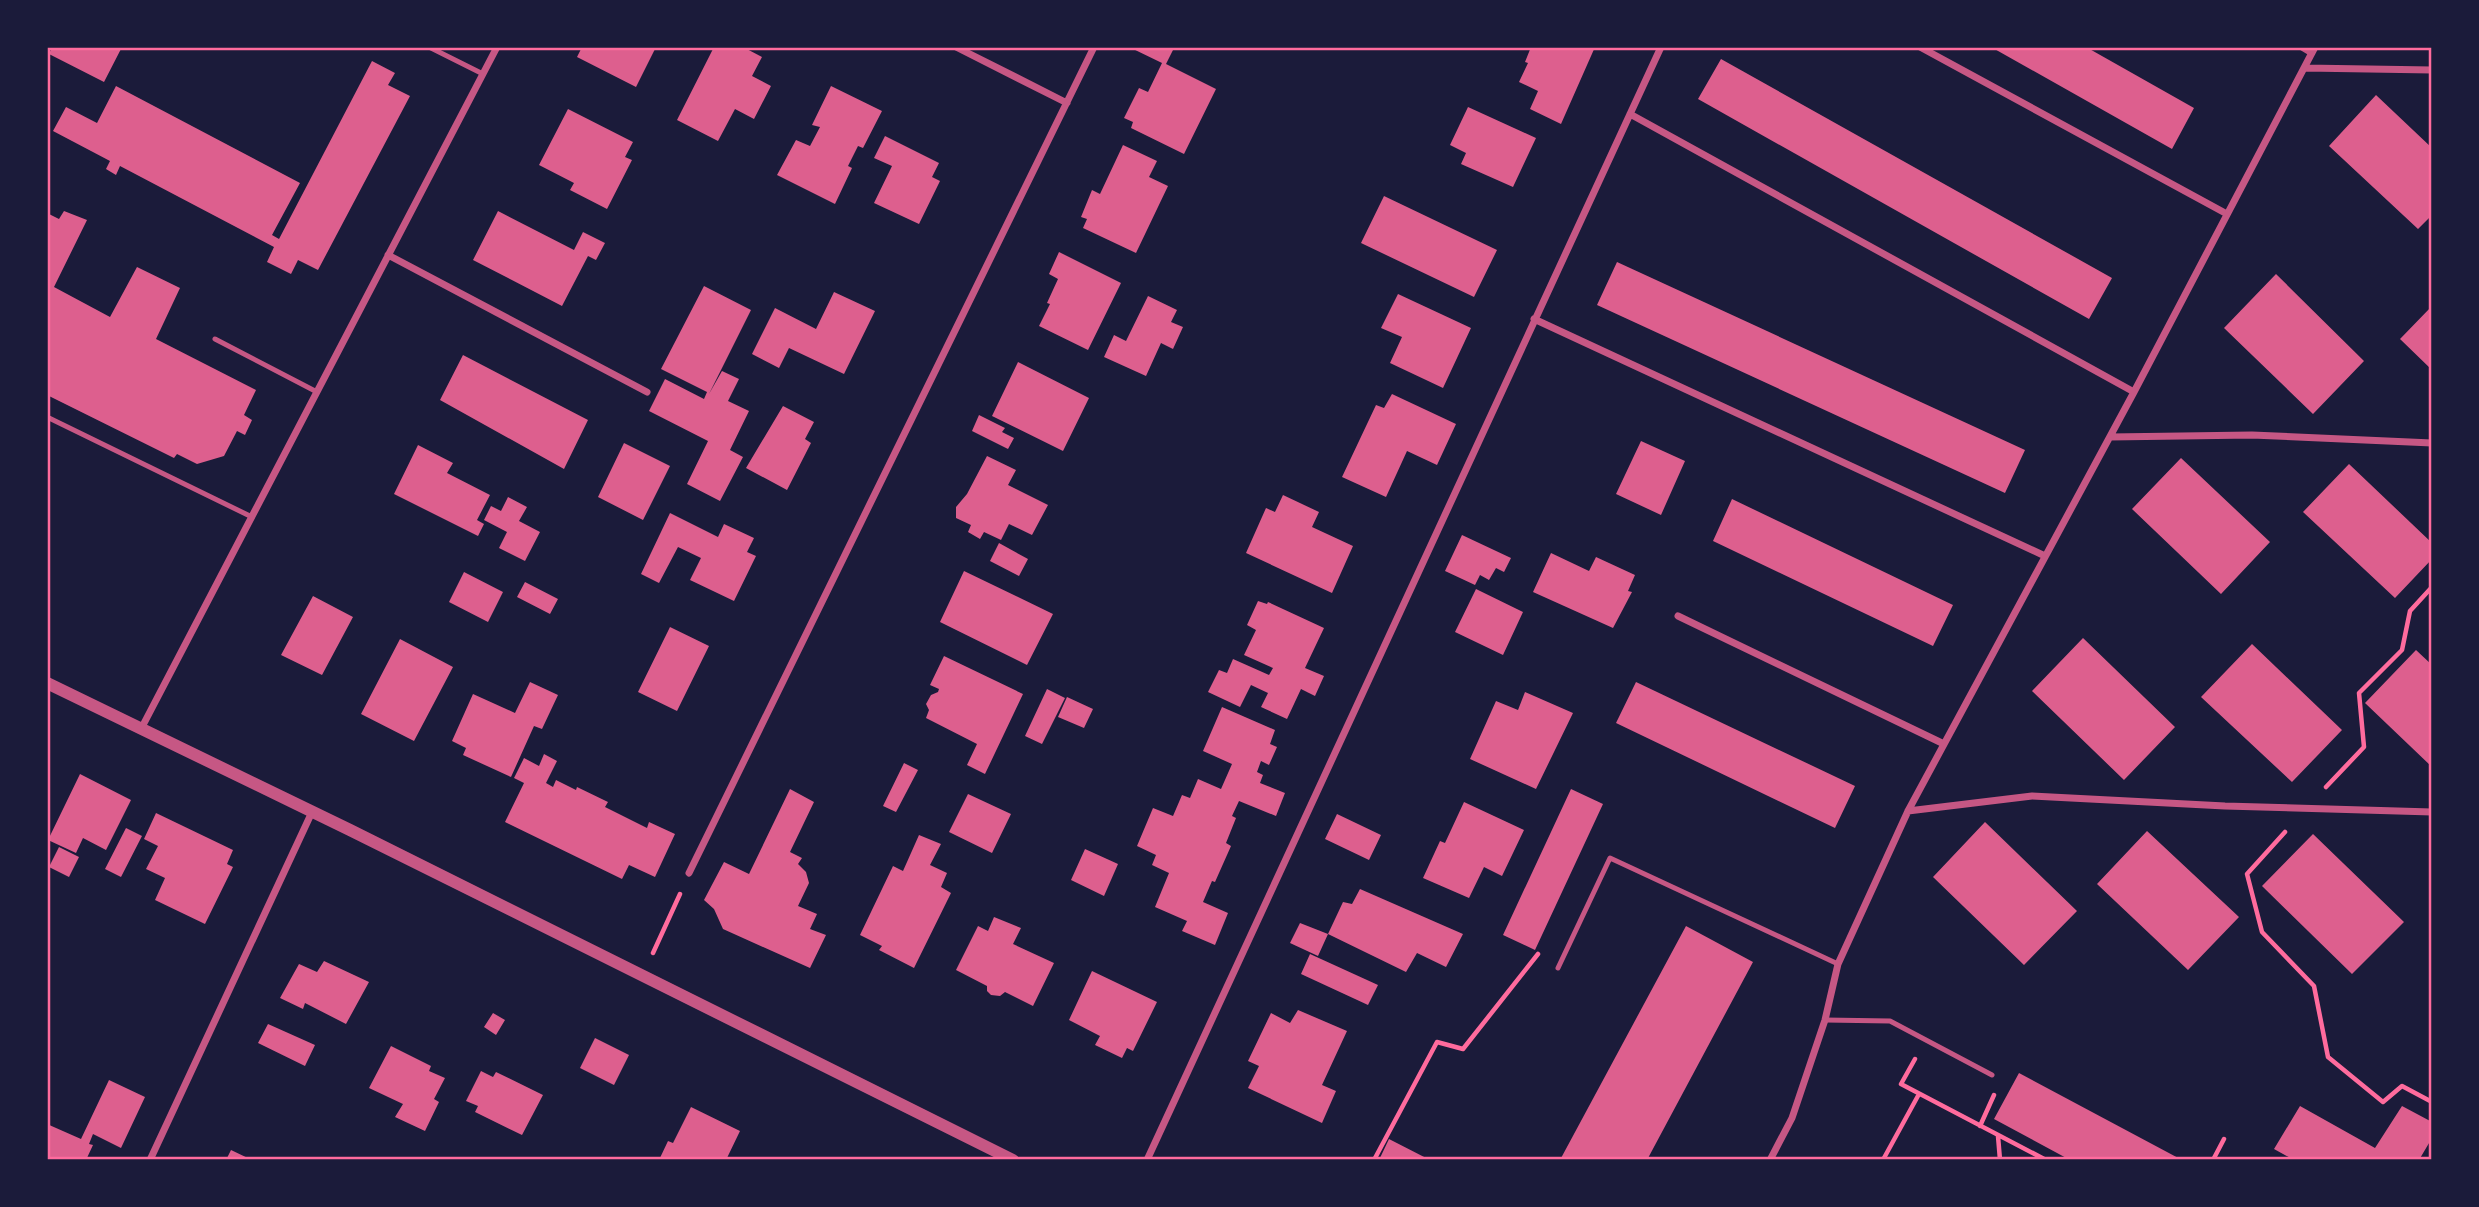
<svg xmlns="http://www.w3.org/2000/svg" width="2479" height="1207" viewBox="0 0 2479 1207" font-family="'Roboto Condensed',sans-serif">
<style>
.building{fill:#dd5f8e}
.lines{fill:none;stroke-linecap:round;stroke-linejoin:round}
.path{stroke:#ff6b9d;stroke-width:4.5}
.service{stroke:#c65784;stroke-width:5}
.minor{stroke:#c65784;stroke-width:7}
.tertiary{stroke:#c65784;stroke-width:12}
.neatline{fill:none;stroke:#ff6b9d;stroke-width:2.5}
</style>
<rect width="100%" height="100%" fill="#1b1b3a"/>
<path class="building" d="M52,47H122L104,82L49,54Z
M582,47H656L636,87L577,57Z
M714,47H743L762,57L752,76L771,86L754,119L735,109L718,141L677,120Z
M1129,47H1172L1174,48L1166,64L1216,89L1184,154L1131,128L1133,122L1124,118L1139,88L1148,92L1162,63Z
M1531,47H1595L1561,124L1530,109L1538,91L1519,82L1528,63L1525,62Z
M1991,47H2086L2194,108L2172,149Z
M1721,59L2112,278L2089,319L1698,99Z
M372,61L395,73L388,85L410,96L318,270L298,260L291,274L267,262L274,247L120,166L116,175L106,169L110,161L53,131L66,107L97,123L116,86L300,183L272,235L279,239Z
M831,86L882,111L863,148L858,146L848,166L852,168L835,204L777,175L796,140L810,146L820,127L812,125Z
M2376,95L2432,148V215L2418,229L2329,146Z
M1468,107L1536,138L1513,187L1461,164L1466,153L1450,145Z
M568,109L633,142L625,157L632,160L607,209L570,190L574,183L539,165Z
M885,136L939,163L932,177L940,181L919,224L874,203L892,166L874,158Z
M1123,145L1157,161L1149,177L1168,186L1136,253L1083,228L1087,219L1081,217L1092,190L1100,194Z
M1384,196L1497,250L1474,297L1361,243Z
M64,211L87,220L54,287L110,317L137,267L180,288L156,339L256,390L244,415L252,420L245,435L237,431L224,456L197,464L177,454L174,458L47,395V213L59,219Z
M498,211L574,250L583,232L605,243L596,260L588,256L562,306L473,260Z
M1059,252L1121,283L1088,350L1039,326L1050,304L1047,303L1058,279L1049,274Z
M1617,262L2025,450L2005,493L1597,305Z
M2276,274L2364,361L2313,414L2224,328Z
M704,286L751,310L709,394L722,371L739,379L728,401L749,411L730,450L743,457L720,501L687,484L708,441L649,411L665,379L704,399L707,392L661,369Z
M834,292L875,311L844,374L789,348L779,368L752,354L775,308L816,329Z
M1398,294L1471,328L1443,388L1390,363L1402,337L1381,328Z
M1148,296L1177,310L1171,322L1183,327L1173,349L1161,343L1146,376L1104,357L1114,335L1126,341Z
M2432,306V370L2400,339Z
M463,355L588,420L564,469L440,400Z
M1018,362L1089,398L1063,451L992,416Z
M1392,394L1456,424L1437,465L1407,451L1386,497L1342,477L1376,405L1384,408Z
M783,406L814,422L805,439L811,443L787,490L746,468Z
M979,415L1005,428L1002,432L1014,438L1008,449L972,431Z
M1641,441L1685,461L1661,515L1616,494Z
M624,443L670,466L643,520L598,497Z
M418,445L453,463L447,473L490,495L477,520L484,524L478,536L394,494Z
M987,456L1016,470L1008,485L1048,505L1032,535L1009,524L1001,540L984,532L980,539L968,532L971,525L956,518V507L967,494Z
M2181,458L2270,542L2221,594L2132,509Z
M2349,464L2432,543V559L2395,598L2303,512Z
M1283,495L1319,512L1312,527L1353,546L1332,593L1246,553L1266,508L1275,512Z
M508,497L527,507L519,521L540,532L525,561L499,548L507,532L484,520L491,506L501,511Z
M1732,499L1953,605L1933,646L1713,541Z
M670,513L718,537L724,524L754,538L747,552L756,556L734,601L690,580L701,558L678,547L659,583L641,574Z
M1462,535L1511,558L1504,572L1496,568L1489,580L1480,575L1475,585L1445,571Z
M999,543L1028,559L1019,576L990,561Z
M1551,553L1589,571L1596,557L1635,575L1628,591L1632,592L1613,628L1533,592Z
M964,571L1053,614L1027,665L940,622Z
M464,572L503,592L488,622L449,602Z
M525,582L558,599L550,614L517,597Z
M1476,589L1523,612L1503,655L1455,632Z
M313,596L353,617L322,675L281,655Z
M1258,601L1267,604L1268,602L1324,628L1305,668L1324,676L1315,696L1301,689L1287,719L1261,707L1268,693L1251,685L1240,707L1208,692L1219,670L1227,673L1233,659L1269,675L1273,668L1244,655L1256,630L1247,625Z
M670,627L709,646L677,711L638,692Z
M2083,638L2175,727L2124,780L2032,691Z
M400,639L453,667L414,741L361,714Z
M2252,644L2342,730L2292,782L2201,697Z
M2416,650L2432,665V767L2365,703Z
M944,656L1023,694L985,774L967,765L977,744L926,718L929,710L926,704L931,695L938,692L939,689L930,685Z
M530,682L558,695L542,729L534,726L511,777L463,755L466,748L452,741L473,694L515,713Z
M1636,682L1855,786L1835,828L1616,723Z
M1047,689L1065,698L1042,744L1025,736Z
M1525,692L1573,713L1536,789L1470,759L1496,701L1518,710Z
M1067,697L1093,709L1084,728L1058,717Z
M1222,707L1275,730L1270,744L1277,747L1269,765L1261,761L1257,772L1263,775L1260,783L1285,793L1276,816L1239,801L1232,816L1236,818L1226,843L1231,846L1215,882L1212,881L1203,902L1228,913L1215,945L1182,931L1187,921L1155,907L1169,873L1152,865L1156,855L1137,846L1153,808L1173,816L1182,795L1190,798L1198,779L1221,789L1232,764L1203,751Z
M544,754L557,761L546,783L553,787L556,780L576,790L577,787L608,802L605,807L647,828L649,822L675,834L655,877L629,865L622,879L505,822L524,783L514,778L524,758L539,766Z
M904,763L918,770L896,812L883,806Z
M80,774L131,800L106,850L83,838L76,853L48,840Z
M790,789L814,802L790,852L802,858L798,864L806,872L809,883L798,906L817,914L810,929L826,935L810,968L723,929L714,909L704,900L724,862L749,874Z
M1571,789L1603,804L1535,950L1503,935Z
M968,794L1011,814L992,853L949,832Z
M1464,802L1524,830L1502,876L1484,867L1469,898L1423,878L1440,841L1445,843Z
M156,813L233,850L227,864L233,867L205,924L155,900L165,878L146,869L158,846L144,839Z
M1337,814L1381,835L1369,860L1325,839Z
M1985,822L2077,911L2024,965L1933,877Z
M126,828L142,836L121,877L105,869Z
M2147,831L2239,917L2188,970L2097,884Z
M2313,834L2404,922L2352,974L2262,886Z
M919,835L941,844L930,865L947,873L941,887L951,893L914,968L879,950L882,946L860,935L893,866L903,871Z
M59,847L79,857L69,877L49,867Z
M1085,849L1118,864L1104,896L1071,880Z
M1360,889L1463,934L1446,967L1417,953L1406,972L1328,934L1318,956L1290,943L1300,923L1328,934L1343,902L1352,904Z
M994,917L1021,928L1013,944L1054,963L1033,1006L1005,992L1000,996L991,995L987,991V986L956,970L978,926L988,931Z
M1686,926L1753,962L1647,1160H1560Z
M1310,954L1378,985L1368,1005L1301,974Z
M324,961L369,982L346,1024L305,1003L303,1009L280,998L299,964L317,972Z
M1092,971L1157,1002L1133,1051L1127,1048L1122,1058L1095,1045L1100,1036L1069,1020Z
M1298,1010L1347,1031L1322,1085L1336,1091L1322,1123L1248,1088L1259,1066L1248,1061L1271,1013L1290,1023Z
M493,1013L505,1020L496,1035L484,1027Z
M268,1024L315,1045L305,1066L258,1043Z
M595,1038L629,1055L614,1085L580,1068Z
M391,1046L431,1066L429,1071L445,1078L434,1099L439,1102L425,1131L395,1117L403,1104L369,1088Z
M481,1071L493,1077L496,1072L543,1095L522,1135L475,1112L478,1106L466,1101Z
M2019,1073L2182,1160H2070L1994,1119Z
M109,1080L145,1097L121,1148L93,1134L89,1144L93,1145L86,1160H47V1124L81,1139Z
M2300,1106L2375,1148L2402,1106L2432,1122V1138L2419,1160H2294L2274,1149Z
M691,1107L740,1131L726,1160H659L668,1141L673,1143Z
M1389,1139L1430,1160H1379Z
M231,1150L252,1160H226Z"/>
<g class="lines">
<path class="path" d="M2326,787L2364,747L2359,693L2402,650L2410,611L2432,587
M2285,832L2247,874L2262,932L2314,986L2328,1057L2383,1102L2402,1086L2432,1102
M653,953L680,894
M1915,1059L1901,1084L2046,1160
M1980,1126L1994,1095
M1998,1136L2000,1160
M1374,1160L1437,1042L1463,1049L1538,954
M1881,1160L1884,1158L1919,1094
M2213,1160L2224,1139"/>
<path class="service" d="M429,47L483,74
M215,339L317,392
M47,417L252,517
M1558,968L1610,858L1838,964
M1825,1020L1890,1021L1992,1075"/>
<path class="minor" d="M956,47L1067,103
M1920,47L2227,214
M2302,47L2312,53
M2305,68L2432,70
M1630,114L2134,392
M388,255L647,392
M1534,319L2045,556
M2110,437L2252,435L2432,443
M1678,616L1944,744
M141,729L497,47
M1908,811L2032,796L2225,806L2432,812
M689,873L1094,47
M150,1160L312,812
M1147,1160L1661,47
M1770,1160L1792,1118L1825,1020L1838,964L1908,811L2134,392L2315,47"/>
<path class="tertiary" d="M47,683L350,830L1013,1160"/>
</g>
<rect width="2479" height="1207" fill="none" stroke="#1b1b3a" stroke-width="98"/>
<rect x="49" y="49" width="2381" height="1109" class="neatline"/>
</svg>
